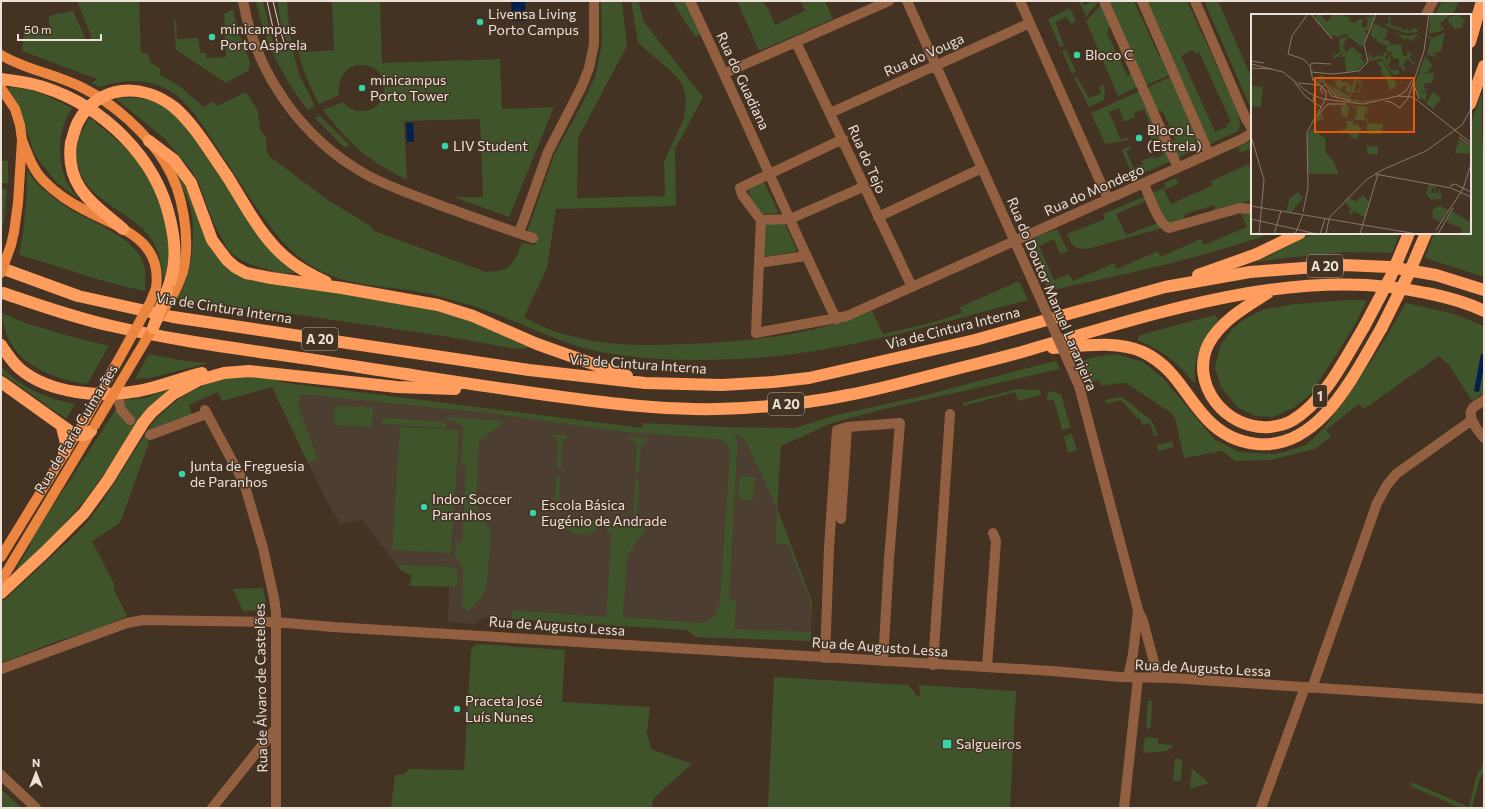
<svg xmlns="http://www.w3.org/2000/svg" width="1485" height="809" viewBox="0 0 1485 809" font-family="Commissioner,sans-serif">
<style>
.education{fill:#4c3e30}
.green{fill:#3f542a;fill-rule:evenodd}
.water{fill:#00204d}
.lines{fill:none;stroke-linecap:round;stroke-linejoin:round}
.minor{stroke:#926041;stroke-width:10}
.major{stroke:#eb8540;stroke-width:10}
.highway{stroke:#fe9d5e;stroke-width:12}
.tram{stroke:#dbcfc5;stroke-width:1}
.minor-bridge{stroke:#926041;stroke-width:10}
.major-bridge{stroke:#eb8540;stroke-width:10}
.highway-bridge{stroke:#fe9d5e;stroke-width:12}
.poi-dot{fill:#36d4a7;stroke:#443223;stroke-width:1.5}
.labels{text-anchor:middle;stroke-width:3;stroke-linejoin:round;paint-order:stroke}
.shield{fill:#443223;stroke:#baaca2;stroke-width:1}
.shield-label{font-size:13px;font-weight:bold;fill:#ede1d8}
.poi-label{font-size:14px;fill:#ede1d8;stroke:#443223;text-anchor:start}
.street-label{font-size:14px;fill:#ede1d8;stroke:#443223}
.inset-road{fill:none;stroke:#88786b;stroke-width:1}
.view{fill:#e8590c;fill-opacity:0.15;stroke:#e8590c;stroke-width:2}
.inset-edge{fill:none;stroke:#ede1d8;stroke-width:2}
</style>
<rect width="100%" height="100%" fill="#443223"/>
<path class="education" d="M279,382L642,428L734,433L742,437L746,442L781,446L777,508L812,601L811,639L809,641L696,637L686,630L503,618L484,617L476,624L448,622L449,586H409L412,578L411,575L401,570L362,520L341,524L328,504L277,398Z"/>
<path class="green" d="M77,1H139L141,53H147L151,63L161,69L159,74L178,85L204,107L211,102H214L217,106L246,92L258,111L260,130L266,137V148L269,156L328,200L372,227L374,231L486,272C491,271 497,272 502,270C514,267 518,252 522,243L535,245L538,235L527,232L554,155L582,104L595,77L602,43L601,1H622L627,46L578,138L577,198L665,196L664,162L684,118L686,99L683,86L680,81L672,72L638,43L631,1H638L644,22L703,97L675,149L676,206L556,209L547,268L524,317C539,326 558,333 575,337C610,346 648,346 684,344C746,342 814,335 872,311L883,334L930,323L962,313L960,307L1019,281L1028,300C951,320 873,344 794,354C765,358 736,359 706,360C668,360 630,359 592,350C550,340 511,317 470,305C452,300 433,294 414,291C384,286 351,286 323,272C288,256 269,225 248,195C236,176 223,157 211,138C200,121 188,102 170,91C148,78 124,79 100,87L92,83L97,79L22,51L24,30L32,31L50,26L48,17L55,14L73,11L86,40L92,38Z
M256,1H263L270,30L276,52L289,49L281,24L277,1H287C288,26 292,50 299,74C303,84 313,98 314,107L308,110L307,109C282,76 264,41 256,1Z
M332,1H380L382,63L500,59L502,109L554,107L509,217L454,197H483L480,119L404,121L407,180C387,169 367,159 352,143C341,133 332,121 323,110L343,102C348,108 354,111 362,111C392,111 392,64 361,65C345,65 337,80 339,95L319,104C308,83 300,64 296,41L304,40L305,52L334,50Z
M673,1H685L701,34L696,37L684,21Z
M737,1H762L769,10L775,25L805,11L801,1H825L833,19L759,51Z
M1079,1H1082L1085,5L1093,1L1098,2L1086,17Z
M1104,1H1134L1159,56L1165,53L1142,1H1187L1238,112L1240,124L1238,131L1206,146L1174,73L1142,87ZM1193,50L1195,54L1199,52L1231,122L1226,124L1227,127L1215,132L1181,56Z
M1204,1H1218L1252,79V111Z
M1442,1H1459L1453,15H1435Z
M1101,5L1110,26L1107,33L1128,77L1131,71L1138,87L1118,96L1086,21Z
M1070,8L1076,21L1071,24L1067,17L1055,22L1064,46L1060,47L1048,19Z
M233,9L238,31L250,62L249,70L226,83L176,50L174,20H176L177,39L198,38L200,53H206V58L226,57L224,14Z
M1066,49L1076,72L1072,74L1062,51Z
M1173,76L1204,146L1177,158L1169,140L1176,141L1163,112L1156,110L1146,88Z
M1077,77L1089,98L1101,93L1099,87L1104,84L1105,89L1104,100L1089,107L1074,78Z
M11,87C33,88 52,98 72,108C70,112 67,116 65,121C56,144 59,180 78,197L77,198L57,183L40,162L34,153L21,113L8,88Z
M1140,91L1171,161L1133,178L1122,150L1130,146L1131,148L1126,151L1134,168L1143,164L1141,161L1153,156L1154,159L1163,155L1156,138L1151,139L1146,129L1151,127L1144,109L1134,113L1135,117L1124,122L1119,108L1109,112L1121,140L1126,137L1128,140L1105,144L1091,113Z
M1481,95L1482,96V141L1484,152V277L1425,258L1434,233H1470V125Z
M122,98C136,97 153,98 165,107C171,110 177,117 182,122L297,273H278L250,264L238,258L228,250L212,220L199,183L191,170L164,138L116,99Z
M320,116L349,144L348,147H344L315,118Z
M90,118L118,141L132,154L144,172L155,192L162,210L170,244L166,282L164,280C161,265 159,249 150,237C128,208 80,200 77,158C75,143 81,130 90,118Z
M1252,141V154L1249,149L1241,152L1238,147Z
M1,161H8V183H1Z
M1249,164L1252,170V178H1251L1252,184V200L1214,211L1215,205L1185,214L1184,220L1167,224L1152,193L1166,187L1164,183L1176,178L1178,184L1164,190L1171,204L1213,185L1211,181Z
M27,169C29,173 32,178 35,181C41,189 60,203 68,208C92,223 140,238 145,269C146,276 145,284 145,291C101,283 61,266 19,255C25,226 27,198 27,169Z
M175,171L184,184L190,195L203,233L213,252L234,271L442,310L535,347L517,349L443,336L251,308L227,307L175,299C179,293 183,287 186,280C193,262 196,221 189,203C185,192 179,182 175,171Z
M763,180L779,213L763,214L749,197V190Z
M1,189H7L4,220L1,231Z
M1146,196L1148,200L1116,214L1126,235L1158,223L1163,228L1087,249C1073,249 1072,246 1067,234L1105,219L1103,214Z
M1240,210L1252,212V233H1273C1200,259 1124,274 1049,291L1028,248C1030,236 1048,233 1057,229L1068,251L1060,254L1054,239L1039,246L1054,280L1069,274L1073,281L1114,263L1117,269L1158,251L1160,257L1201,239L1204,245L1247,227L1240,212L1232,216L1230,214Z
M764,224H785L797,251L767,257L764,254Z
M1313,233H1400L1392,253L1344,252L1285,258L1257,262Z
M1348,300H1367L1353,328L1311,394L1295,407L1273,417L1255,416L1237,407L1221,387L1215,368L1220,346L1233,328L1246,318L1265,309L1295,304Z
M1406,303L1454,314L1484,326V393L1472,401L1449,365L1439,356L1364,409L1359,404L1326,430L1331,437L1315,449L1271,460L1235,461L1221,450L1218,452L1184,458L1175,419L1171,413L1126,383H1120L1101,386L1099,380L1089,383L1080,361L1095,357L1115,354L1143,362L1163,378L1214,439L1239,452L1271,454L1284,452L1306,445L1324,428L1376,354Z
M2,313L26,323L69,336L109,346L87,384C46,378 5,360 2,313Z
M1215,315L1217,317L1218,321C1201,342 1194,355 1195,383L1193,382C1178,362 1160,349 1137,340L1140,335Z
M149,354L185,361L209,363L150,378L135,379Z
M1056,361L1060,369L880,410L832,423L781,446L777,508L812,601V609H810V600L789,548L786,544H776L777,508L746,442L742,437L734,433L737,441V453L729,599L737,601L734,629L811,632V639L809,641L696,637L686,630L512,619L513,610L606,617L611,535L604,525L587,535L575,534L551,522V519L649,524L627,556L623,617L700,623C714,621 717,613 720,601L730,453L726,442L719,439L626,432L489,413L301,394L298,405L318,460L308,463L272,387L222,401L218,392L189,405L192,414L153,429L146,438L149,443L120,523L92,541L114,584V590L127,616L100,628L58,641L1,663V603L77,533L89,520L102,502L151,425C177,394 211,376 252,376C261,376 271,378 280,379L279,382L642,428L643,423L719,427L795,428L836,415L922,396L1039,365Z
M1,366C20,388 47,398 75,404L66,419L1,373Z
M172,388L138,421L106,471L86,499L54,535L20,568L17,570V567L30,546L31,540L116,409L119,416L124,421V409L121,400L145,398Z
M1017,389L1040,390L1041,395L1018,401L1015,392L963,406V403Z
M1049,391L1061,394L1071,428L1062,430L1054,400L1046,401Z
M1120,397L1125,399L1152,421L1158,435L1154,436L1150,423L1142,425L1140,418H1137L1121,400L1106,404L1105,400Z
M335,406L373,407L372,427L334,425Z
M452,417L502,421L503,423L479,441L476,505L491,532L487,585L482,597L471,609L467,610L462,608L463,570L455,554L457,542H462L466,466L461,465L463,427L455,422L443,418Z
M383,418L446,422V428L382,424Z
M400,427L459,430L451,553L392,550Z
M548,434L570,436L562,441L561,470L557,469L558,440Z
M1072,434L1077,450L1068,453L1064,436Z
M626,437L649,439L641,445L639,473H635L637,444Z
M1173,441V447L1171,448L1158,451L1157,445Z
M556,476H560L559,512H555Z
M740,476L755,477L753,500L738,499Z
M635,480H639L637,516H634Z
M397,565L453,567C460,572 458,580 457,587L409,586L412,578L411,575L401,570Z
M263,588L266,603V610L243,611L233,589Z
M476,644L565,650L562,702L650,707L647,733L651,749L692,764L656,796L653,800L652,808H391L395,775H402L409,769L464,770L471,649Z
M774,677L908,685L915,692L916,696L920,695L919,685L1016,691L1010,808H768Z
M1150,700L1152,702L1151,727L1149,729L1146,727L1148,701Z
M1145,737L1158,738V744L1174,745L1166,751L1143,753Z
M1175,758L1182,760L1181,781H1173Z
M1484,763V770L1479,781L1472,808H1461L1410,786L1412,782L1469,807L1476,777Z
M1192,768L1209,783L1190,789Z
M1,789L22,808H1Z"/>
<path class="water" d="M511,1H525L526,21H512Z
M406,123H413L414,142H407Z
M1481,354L1484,355V366L1479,392L1474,391Z"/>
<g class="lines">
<path class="minor" d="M243,1C256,74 302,139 367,175C391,188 417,196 442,206C473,217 503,228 533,238
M690,1C740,106 786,214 836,319
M907,1L1033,282
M1020,1L1108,199
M1104,1L1178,168
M1142,1L1209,154
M1195,1L1246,119L1252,129
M1426,15L1433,1
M796,42L912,287
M725,73L889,1
M830,113L1030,23
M843,139L740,188L742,195L761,220L790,219L863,187
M1144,184C1149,195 1158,224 1169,228L1240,208L1252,209
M878,217L982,168
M761,220L759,263L806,256
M519,233L548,152L582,86L589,68L594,44V1
M759,263L756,333L847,316L1242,139L1252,133
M1079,386L1138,610L1143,621L1158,677
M117,394L121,410L130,420
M1484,400C1481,403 1475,405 1473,408C1465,417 1479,431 1484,438
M205,410L244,483L263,548L274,598L276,612V808
M150,435L206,414
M841,519L847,427L900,423L889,559L883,661
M825,658L829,548L837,430L847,427
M933,665L950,414
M987,667L996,541L993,533
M1,669L127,623L143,620L275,622L333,627L1052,671L1120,677L1171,678L1484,699
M1128,677L1133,654L1138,610
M1312,688L1377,503L1387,485L1396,474L1472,420
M1,775L36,808
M212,808L276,728
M1124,808L1138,678
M1261,808L1305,687"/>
<path class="major" d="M1,55C26,70 56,74 83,88C113,103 147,133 165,163C183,191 191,239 183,272C181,278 178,285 175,291
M1,88L15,109L20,125L22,140L18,203L14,232
M22,140C28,155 33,171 45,182C56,193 69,202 83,209C118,228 163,238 156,288
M1,557L85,420
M1,581L92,430"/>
<path class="highway" d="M1470,42L1482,1
M1,79C15,81 29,82 43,87C103,106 156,157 170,219C176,244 177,266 167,291
M1470,104L1484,66
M149,141L174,160L191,183L212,240L227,260L235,267L246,273L271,278L342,288L438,305L473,316L537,344L627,376
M71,143C65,187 93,203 123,229
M227,176C244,203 260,235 284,256C296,267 311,275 326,282
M1,268L78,296L173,317L529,370L645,383L722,385L773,382L809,378L975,340L1165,287L1250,272L1343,265L1390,267L1436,275L1484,290
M1198,275L1257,254L1300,233
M1269,292C1247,306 1222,320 1209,343C1188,383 1226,431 1270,427C1278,426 1285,425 1293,420C1324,402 1346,357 1364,327
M3,293C39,305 75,318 112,326C193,345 277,353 359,367C426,377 494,388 562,397C622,405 682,412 743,408C778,406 814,402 848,395C881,389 912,380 944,372C974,364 1003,358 1032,349C1154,314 1299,264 1426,293C1446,297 1466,302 1484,311
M1,345C7,354 12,362 20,369C50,394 101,398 138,391C160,387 181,378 202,373
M1053,348C1082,346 1116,340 1143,352C1176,368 1184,395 1207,419C1221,434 1237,442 1257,444C1320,450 1354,374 1381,329
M1,382L75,435H85L91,431
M62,427L66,443L64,453
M1,593L45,552L84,513L108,480L143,423L152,412L173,394L199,380L224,373L249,371L397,387L455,389"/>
<path class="tram" d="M267,1L273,28L280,51
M273,1L279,26L286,49"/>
<path class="minor-bridge" d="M1033,282L1079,386"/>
<path class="major-bridge" d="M1,273L11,245L14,232
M85,420L150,303L156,288
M95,425L175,291"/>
<path class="highway-bridge" d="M71,143C73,136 75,128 78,122C98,84 143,82 175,108C194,124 212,155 227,176
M1364,327L1391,276L1409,233
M153,328L167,291
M1381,329L1409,273L1426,233"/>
</g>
<g class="poi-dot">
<circle cx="480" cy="22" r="4"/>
<circle cx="212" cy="37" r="4"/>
<circle cx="1077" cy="55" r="4"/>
<circle cx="362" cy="88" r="4"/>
<circle cx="1139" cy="138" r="4"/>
<circle cx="445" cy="146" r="4"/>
<circle cx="182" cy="474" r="4"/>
<circle cx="424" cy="507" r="4"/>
<circle cx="533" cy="513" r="4"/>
<circle cx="457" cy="709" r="4"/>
<rect x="942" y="739" width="10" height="10" rx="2"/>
</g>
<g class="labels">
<g class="shield">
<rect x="1307" y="255" width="36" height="22" rx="3"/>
<rect x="302" y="328" width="36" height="22" rx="3"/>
<rect x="1313" y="385" width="14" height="22" rx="3"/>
<rect x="768" y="393" width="36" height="22" rx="3"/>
</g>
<g class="shield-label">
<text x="1325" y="271">A 20</text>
<text x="320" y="344">A 20</text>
<text x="1320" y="401">1</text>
<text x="786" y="409">A 20</text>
</g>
<g class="poi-label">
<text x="488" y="19">Livensa Living<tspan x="488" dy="16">Porto Campus</tspan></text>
<text x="220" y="34">minicampus<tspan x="220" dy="16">Porto Asprela</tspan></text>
<text x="1085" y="60">Bloco C</text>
<text x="370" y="85">minicampus<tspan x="370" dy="16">Porto Tower</tspan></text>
<text x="1147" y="135">Bloco L<tspan x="1147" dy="16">(Estrela)</tspan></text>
<text x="453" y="151">LIV Student</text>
<text x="190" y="471">Junta de Freguesia<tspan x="190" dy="16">de Paranhos</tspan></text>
<text x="432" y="504">Indor Soccer<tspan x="432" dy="16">Paranhos</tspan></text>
<text x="541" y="510">Escola Básica<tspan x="541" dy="16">Eugénio de Andrade</tspan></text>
<text x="465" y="706">Praceta José<tspan x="465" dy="16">Luís Nunes</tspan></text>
<text x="956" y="749">Salgueiros</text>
</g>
<g class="street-label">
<text transform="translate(924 55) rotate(-24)" y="5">Rua do Vouga</text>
<text transform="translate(743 81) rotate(65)" y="5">Rua do Guadiana</text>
<text transform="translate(867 159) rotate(66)" y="5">Rua do Tejo</text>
<text transform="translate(1094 190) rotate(-24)" y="5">Rua do Mondego</text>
<text transform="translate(1052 294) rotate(67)" y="5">Rua do Doutor Manuel Laranjeira</text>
<text transform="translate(224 308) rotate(9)" y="5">Via de Cintura Interna</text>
<text transform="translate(953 328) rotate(-14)" y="5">Via de Cintura Interna</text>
<text transform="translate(638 364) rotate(4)" y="5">Via de Cintura Interna</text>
<text transform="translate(76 429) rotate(-59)" y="5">Rua de Faria Guimarães</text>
<text transform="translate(557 626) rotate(4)" y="5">Rua de Augusto Lessa</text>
<text transform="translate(880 647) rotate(4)" y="5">Rua de Augusto Lessa</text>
<text transform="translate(1203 668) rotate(3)" y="5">Rua de Augusto Lessa</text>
<text transform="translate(261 688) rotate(-91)" y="5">Rua de Álvaro de Castelões</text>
</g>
</g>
<g transform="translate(1251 14)">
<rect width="220" height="220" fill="#443223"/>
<path d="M66,0H72L71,3L76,8L82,0L99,3L98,7L104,9L109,4L112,7L110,12L115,14L117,6L113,3H120L118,0L123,3L118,15L113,17L116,20L111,33L94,20L82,25L86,22L81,21V25L64,6ZM179,0H200L189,10L194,16L178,20ZM211,0L209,3L213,5L208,9L213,6L215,8L211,10V14L204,15L197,7L198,3ZM137,3H140L139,12L141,10L143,13L147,12V14L151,12L150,15L155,16L156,14L159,18L160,15L165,14L167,18L154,19L133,11L138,9ZM123,10L131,13L127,24L132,13L135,15L138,19L135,18L136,23L131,25L138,27L139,31L150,30L152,42H156V38L161,39L158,44L164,49V52L157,45L152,50L155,56L152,57L150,52L148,53V45L141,44L140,38L135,37V33H138L126,28V24L122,25L119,19H122L120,16ZM143,17L150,21L158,22L166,20H168L160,27L157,24L153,26ZM194,19L190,37L183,40L186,44L176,40L180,24H177V21L181,24ZM94,23L97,24L93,28L95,31L91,32L95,37L83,45L82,37L84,41L89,38L88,25ZM101,33L112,42L109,44L114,49V43L115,48L107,56L95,58L94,43H88ZM133,38L137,40L134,43L136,47L139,39L140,46L137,51L142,57L146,55L149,59L143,62L131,45L118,47L117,39L122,44L129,41L132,43ZM174,42L182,52L177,55L178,58L170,60L183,59L181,69H174L173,74L178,76L171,77L176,79L174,87L167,82L164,70ZM132,47L146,72L139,76L135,62L133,63L129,56L135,53L131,55L125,48ZM105,60L106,67L103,77H108V75L110,72L107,67L106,62L111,71L109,78H101L99,85L110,87L132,84L117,88H104L86,82L76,70L66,68L69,65L68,61H72L75,69L98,82ZM81,64L85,68L89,64L90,68H97L98,71H101L98,79L94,77L96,72H91V76L87,74ZM0,72L12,73L10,93L0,92ZM182,78L190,84L182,95L175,89ZM135,89L116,94L118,105L115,96L113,104L118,107L98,105H104L105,100L101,99V93V99H106V94L98,92L96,104L91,103L95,102L90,101V92L94,91H84L85,95L82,90L74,93L70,100L73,105L61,109L75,92L83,90L117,93ZM96,107H102V111H107L110,115L106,125L100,124L99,120L90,118V116L95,115ZM116,109L132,110L131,120H116ZM61,114L74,124L75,139L82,146L88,160H57L56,121ZM208,125L220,133V140L204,139ZM120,128L121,133L127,132V140H116V132H120ZM177,171L186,172L184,173L185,177L182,178L184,174H180L181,179H186V175L188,184V173L191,184L185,186V183L182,187L175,181ZM47,178L52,184L40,198L35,197L39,184ZM112,181L118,188L114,203L102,197L101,201L97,198L100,195L94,188L98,183L104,188ZM189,192L197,196L189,208L182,204L181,198L183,194ZM201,197L220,209V220H209L211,214L197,209L196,205Z" fill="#3f542a"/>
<path class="inset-road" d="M60,0L81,25M56,1L41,22L37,40L52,45L59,52L62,67M0,47L13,49M0,50L32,58L58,79L72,85L112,90L147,82L162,83L220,129M59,52L61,49L80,50M0,54L21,55M60,58L82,60L108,57L117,48L113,30L125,0M62,65L76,78M44,69L55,83L70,93M48,69L69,71L75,78V86M163,71L168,85M77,76L81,82L100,87M72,80L69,75L74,70L86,83M147,82L155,77L161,66M62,87L65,71M134,87L140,88L149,94L157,84L173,37L178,0M66,101L75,84M63,105L77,90H95M0,122L13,166L8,220M208,123L220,132M124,160L200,174L220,183M199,172L204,170L220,178M0,192L166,220M52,198L57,174L56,119L63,105M0,205L66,220M77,205L115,166L133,155L175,137L211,111L220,95M185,216L212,175L220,150M23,220L30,197M44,220L52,201M69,220L74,205M75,220L78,205M109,220L127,160M187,220L202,194"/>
<path class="view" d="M64,64H163V118H64Z"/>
<rect width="220" height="220" class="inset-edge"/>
</g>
<rect width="1485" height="809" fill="none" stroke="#ede1d8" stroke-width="4"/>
<g transform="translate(36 773)" stroke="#443223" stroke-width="3" paint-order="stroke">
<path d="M0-3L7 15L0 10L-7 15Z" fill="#ede1d8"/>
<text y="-6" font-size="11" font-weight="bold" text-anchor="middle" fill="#ede1d8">N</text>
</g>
<path d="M18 34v6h83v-6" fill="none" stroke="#ede1d8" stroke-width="2"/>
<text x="24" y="34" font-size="12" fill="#ede1d8" stroke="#443223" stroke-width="3" paint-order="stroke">50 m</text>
</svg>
